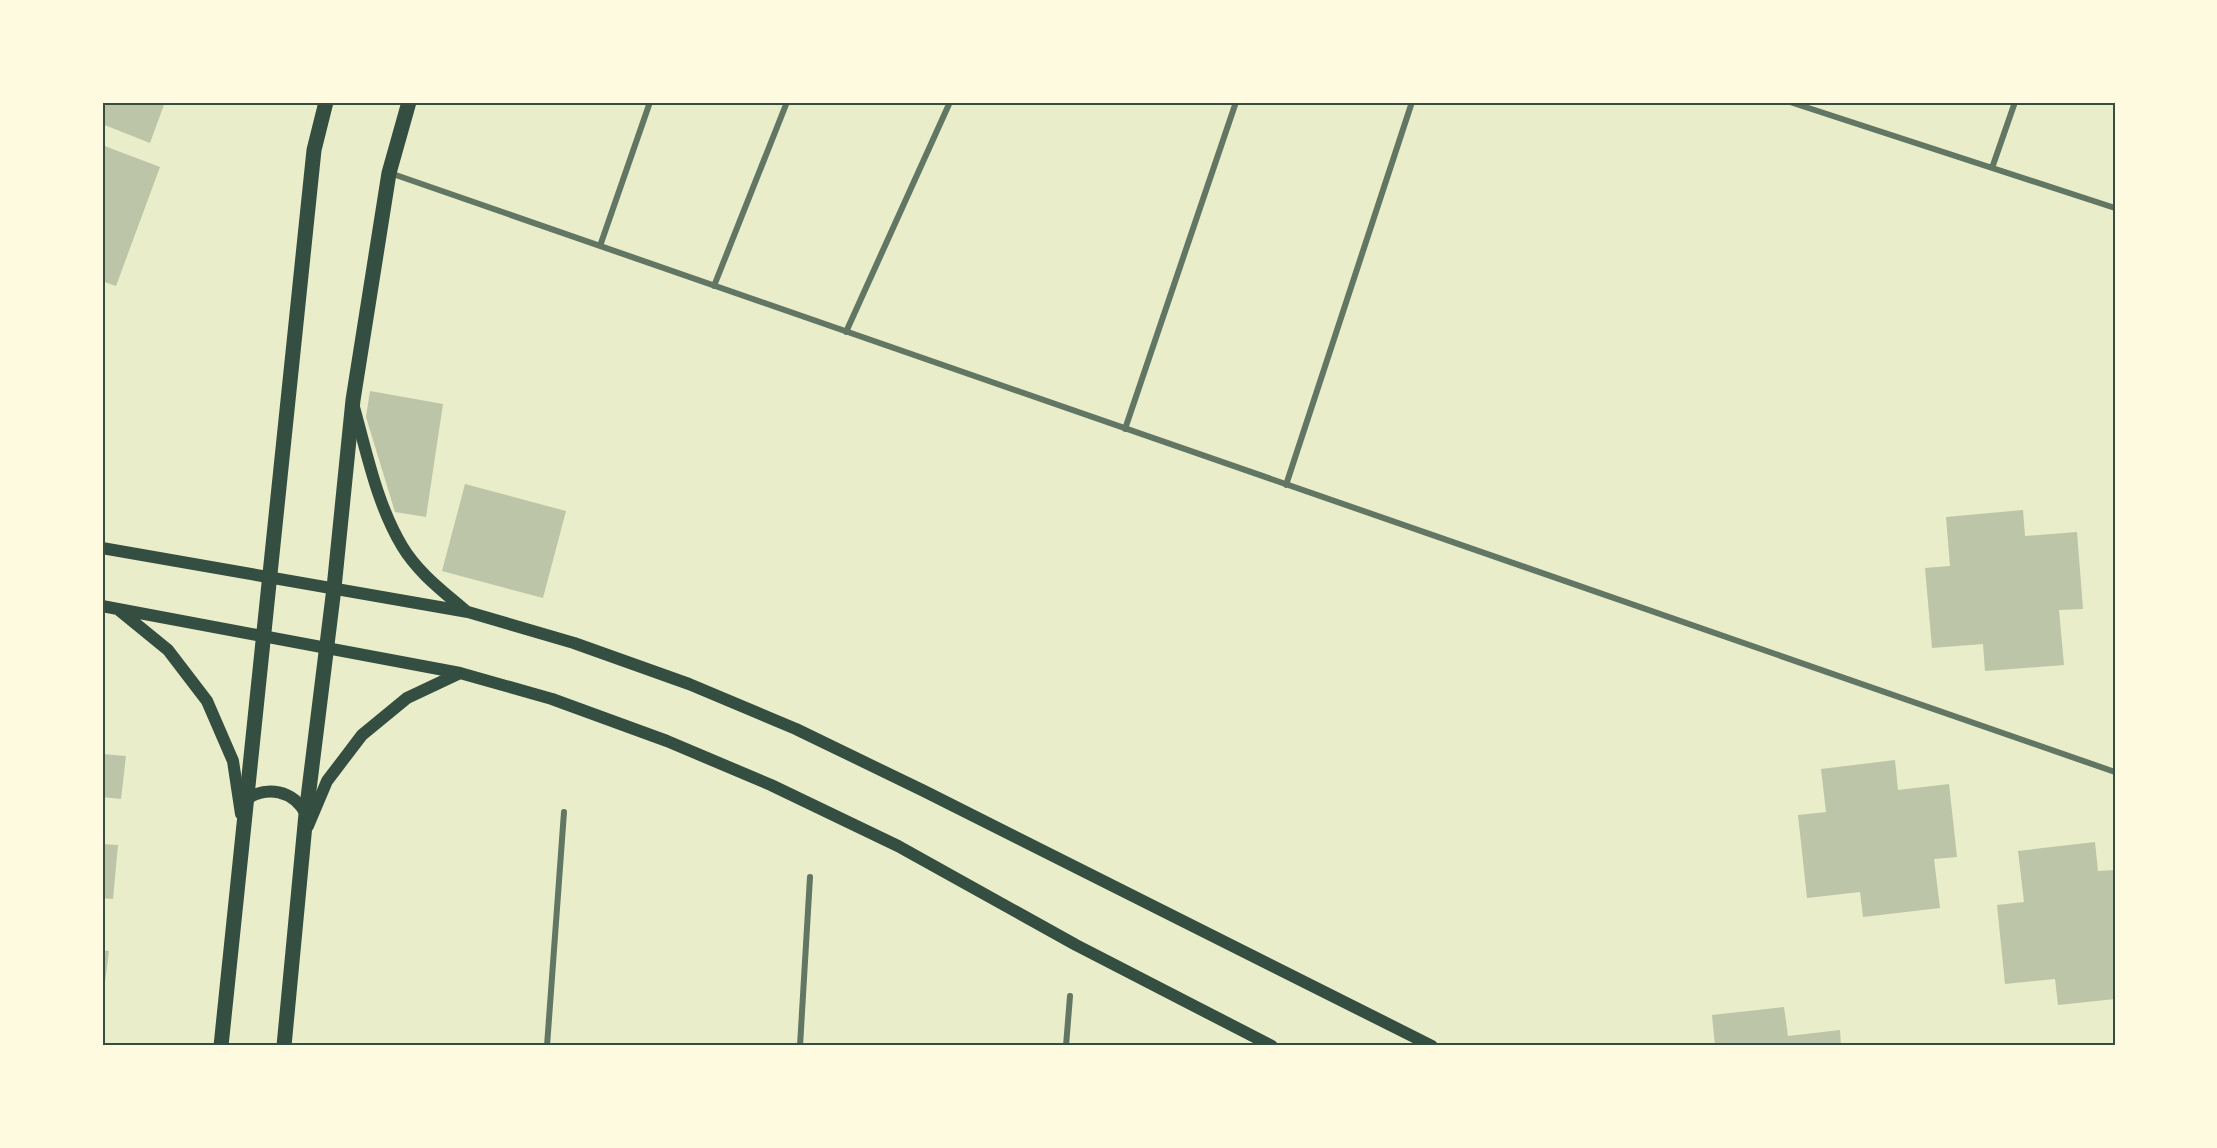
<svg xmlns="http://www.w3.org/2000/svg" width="2217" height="1148" viewBox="0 0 2217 1148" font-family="Overpass,sans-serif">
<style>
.building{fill:#bcc5a7}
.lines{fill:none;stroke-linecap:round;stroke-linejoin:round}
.minor{stroke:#617663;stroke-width:6}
.secondary{stroke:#344e41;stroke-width:12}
.primary{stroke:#344e41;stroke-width:15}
.neatline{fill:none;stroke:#344e41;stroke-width:2}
</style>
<rect width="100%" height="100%" fill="#e9edc9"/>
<path class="building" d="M102,102H165L150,143L102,124Z
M102,145L160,167L116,286L102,281Z
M370,391L443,404L426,517L395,512L366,417Z
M465,484L566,511L543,598L442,571Z
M2023,510L2025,536L2077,532L2083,609L2059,610L2064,665L1985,671L1983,644L1932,648L1925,568L1950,566L1946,517Z
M102,754L126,756L121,799L102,797Z
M1895,760L1898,790L1949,784L1957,857L1934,859L1940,908L1863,917L1860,892L1807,898L1798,815L1826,812L1821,769Z
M2095,842L2098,871L2115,870V999L2058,1005L2055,979L2005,984L1997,905L2024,902L2018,851Z
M102,844L118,845L113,899L102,898Z
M102,950L109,951L103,998H102Z
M1784,1007L1788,1036L1840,1030L1841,1046H1715L1712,1015Z"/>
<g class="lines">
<path class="minor" d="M1790,102L2115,208
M1992,168L2015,102
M390,173L2115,772
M600,246L650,102
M714,286L787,102
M846,332L950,102
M1125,429L1236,102
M1286,485L1412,102
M547,1046L564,812
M800,1046L810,877
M1066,1046L1070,996"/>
<path class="secondary" d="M354,407C367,454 377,504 402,546C418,573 444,592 467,612
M102,548L468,612L574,643L689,684L796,729L924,791L1432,1046
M102,606L460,673L552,699L667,741L771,785L898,846L1076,945L1272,1046
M119,610L168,650L207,701L233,761L241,814
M245,800C267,785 293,790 306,814
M308,826L327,781L362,735L407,698L460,673"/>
<path class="primary" d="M221,1046L314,150L326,102
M284,1046L306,814L334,588L353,400L389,173L409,102"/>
</g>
<rect width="2217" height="1148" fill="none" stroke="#fefae0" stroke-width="207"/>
<rect x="104" y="104" width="2010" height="940" class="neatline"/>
</svg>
